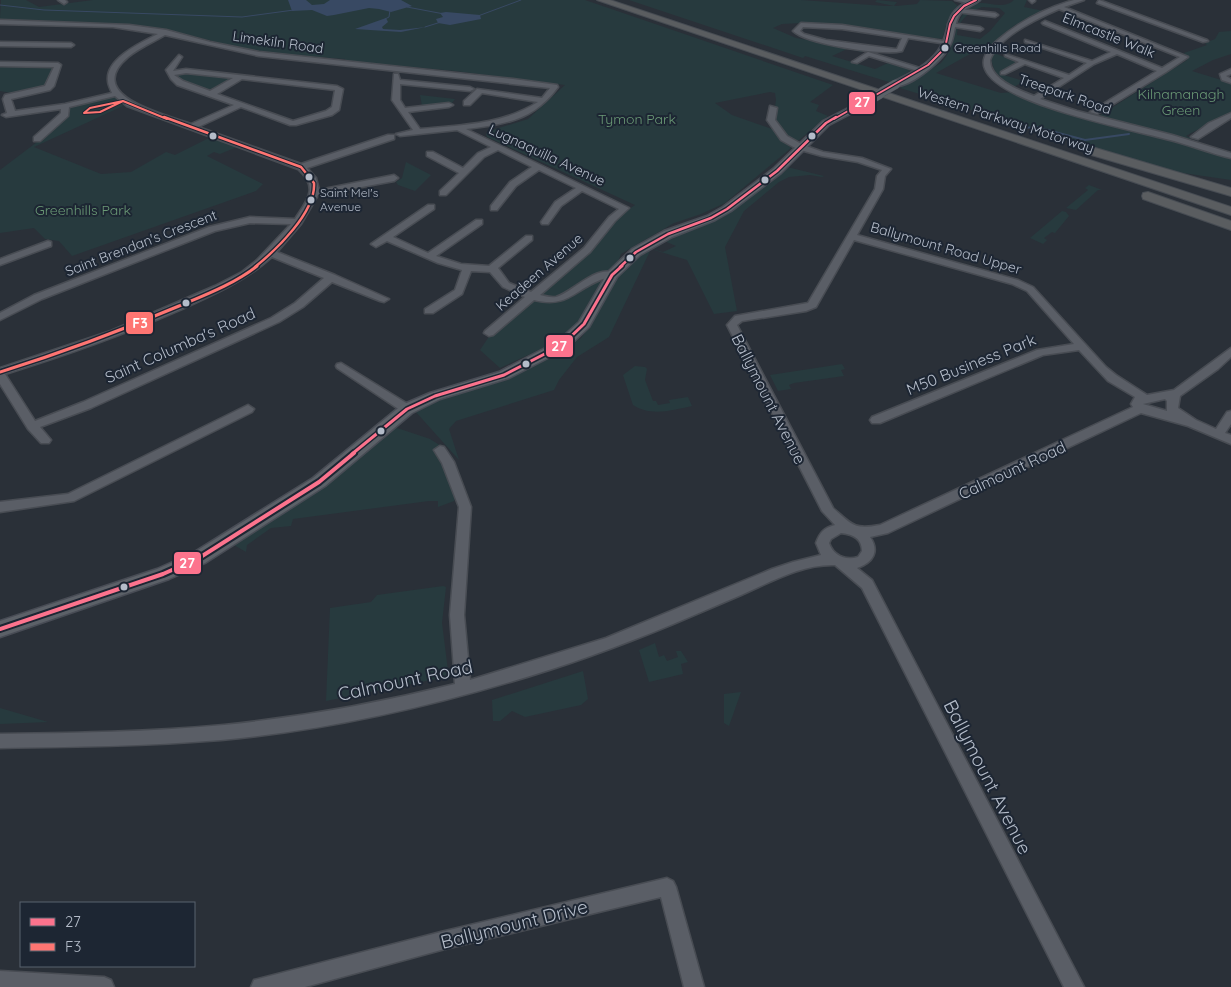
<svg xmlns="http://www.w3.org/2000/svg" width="1231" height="987" viewBox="0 0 1231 987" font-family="Quicksand,sans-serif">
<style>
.green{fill:#273a3e;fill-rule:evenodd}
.water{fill:#384963}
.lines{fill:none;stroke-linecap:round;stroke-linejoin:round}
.stream-far1{stroke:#384963;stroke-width:1}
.stream{stroke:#384963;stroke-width:2}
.minor-casing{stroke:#484c53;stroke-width:3}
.major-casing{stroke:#484c55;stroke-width:3}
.highway-casing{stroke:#474c53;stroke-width:2}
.minor{fill:#5a5e66;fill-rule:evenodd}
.major{fill:#5c6168;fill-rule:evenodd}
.highway{fill:#5a5d60;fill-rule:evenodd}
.major-bridge-casing{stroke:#484c55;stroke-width:10;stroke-linecap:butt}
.major-bridge{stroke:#5c6168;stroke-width:9}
.bus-1-far3-casing{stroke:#1d2633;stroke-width:4}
.bus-1-far2-casing{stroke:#1d2633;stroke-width:5}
.bus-1-far1-casing{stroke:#1d2633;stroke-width:6}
.bus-1-casing{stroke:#1d2633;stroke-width:8}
.bus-2-far2-casing{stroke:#1d2633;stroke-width:4}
.bus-2-far1-casing{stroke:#1d2633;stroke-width:5}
.bus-2-casing{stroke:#1d2633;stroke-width:6}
.bus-1-far3{stroke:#fc738d;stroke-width:2}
.bus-1-far2{stroke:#fc738d;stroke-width:2.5}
.bus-1-far1{stroke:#fc738d;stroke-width:3}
.bus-1{stroke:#fc738d;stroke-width:4}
.bus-2-far2{stroke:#fe7572;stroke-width:2}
.bus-2-far1{stroke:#fe7572;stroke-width:2.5}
.bus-2{stroke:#fe7572;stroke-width:3}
.bus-dot{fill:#b4bcc9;stroke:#1d2633;stroke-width:2}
.labels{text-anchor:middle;stroke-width:4;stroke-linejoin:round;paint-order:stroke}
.far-bus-label{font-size:12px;fill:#b4bcc9;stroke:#1d2633;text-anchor:start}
.far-street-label{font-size:14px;fill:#b4bcc9;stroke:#1d2633}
.far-park-label{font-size:14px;fill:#6b9a76;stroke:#1d2633}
.street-label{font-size:16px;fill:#b4bcc9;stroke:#1d2633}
.near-street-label{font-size:19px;fill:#b4bcc9;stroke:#1d2633}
.line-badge{stroke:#1d2633;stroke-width:2}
.badge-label{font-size:14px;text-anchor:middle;font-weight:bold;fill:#fff}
</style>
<rect width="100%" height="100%" fill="#2a3038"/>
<path class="green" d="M1,0H26L39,7L93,0H585L833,85L810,102L819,105L816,111L828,116L799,140H790L773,120L776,100L775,93L770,92L715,103L732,115L772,129L791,148L725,203L701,214L674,223L621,254L617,264L607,271L578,325L563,339L500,368L480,350L488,338L591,251L616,218L635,205L487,137L486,134L489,131L528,119L565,85L455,71L346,61L345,59L261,53L159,28L119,24L0,19Z
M629,0H801L885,6H894L875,2L877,0L897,2L894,6H896L917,4L920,0L952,1L959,7L948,19L942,39L801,23L782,24L773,28L796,38L866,50L862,52L847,49L832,56L875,69L890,62L913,69L892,83L805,56L803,58Z
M1014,0H1027L1024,7L1044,11L1015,25L986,49H979L936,73L1001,93L1014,92L1040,101L1231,157V180L1176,172L1120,156L900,88L941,63C960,42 949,21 974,4C987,0 1002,11 1014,0ZM982,7L999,8L1005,13L990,31L980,39L957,35C958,20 969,12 982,7Z
M1231,31V54L1213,60L1192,71L1231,83V113L1191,133L1186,136L1191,138L1188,140L1110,120L1099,116L1187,60L1184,53L1207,45L1205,43L1215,39L1219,32Z
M994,53L1017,62L1000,74L1024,81L1014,87C1000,80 993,73 991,57Z
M0,64H55L48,86L12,93L0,91Z
M185,72L232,77L233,78L208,92L184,83L175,76Z
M420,95L455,99L452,103L422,106Z
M114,96L123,106L34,147L101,174L131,172L166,152L175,155L211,137L237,147L220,154L214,152L207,156L263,184L256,191L72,256L59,241L45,239L34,228L0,233V170L37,142L67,114L69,109L68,106Z
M406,162L431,175L415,191L398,185L396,182L402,178Z
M787,167L824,176L822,177L810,175L789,177L779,182L744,211L725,247L737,311L714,314L687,260L651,249L609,337L577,357L559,380L554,390L456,421L449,429L459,460L415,411L436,399L507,380L556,355L581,338L595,318L602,301L613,282L622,270L648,248L663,252L676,246L662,240L719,219L731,212L781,173Z
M1089,185L1102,190H1098L1076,210L1066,208L1088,190L1085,188Z
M1062,211L1066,212L1069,216L1055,233L1052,232L1044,238L1047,240L1043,244L1030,238Z
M842,364L845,369L841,370L844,376L794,383L789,385L791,389L778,391L770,375Z
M635,366L645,367L647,369L645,380L653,401H656L658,405L670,403L669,400L688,397L692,406C672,410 652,417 633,405L623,375Z
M394,427L430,439L441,446L435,449L456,497L454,501L438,507V501H429L293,519L291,526L271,528L247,545L246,552L234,545L299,503L339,474Z
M443,586L446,587L442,623L448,671L446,677L326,701L330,608L371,602L377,595Z
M655,643L659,657L664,655L667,661L678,657L676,651H681L688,662L681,664L683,674L649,682L639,650Z
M583,671L588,699L581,705L525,717L512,711L500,721H493L492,700Z
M741,692L729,726L724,723V694Z
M0,708L48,722L0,724Z"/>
<path class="water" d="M288,0H306L312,5L324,4L330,0H401L412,6L391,12L379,9L369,8L334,15L327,16L312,10L292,11Z
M446,12L480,15L481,19L450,25L438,23L436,19L443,17L440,13Z
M386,18L388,22L382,27L383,29L400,30L426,27L401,32L355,29Z"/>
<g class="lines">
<path class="stream-far1" d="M0,5L44,10L242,17L294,10
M407,7L444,14
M478,16L521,0
M385,19L389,17L390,10
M425,27L441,22"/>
<path class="stream" d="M1024,128L1036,127L1085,140L1129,134"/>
<defs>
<path id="minor" d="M58,0H65L67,2L64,4Z
M955,0H970L974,2L971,4Z
M1029,0H1035V1L1032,3Z
M1074,0H1084L1064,7L1188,57L1166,72L1097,114L1090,112L1157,71L1117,54L1094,64L1040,99L1077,111L1172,135L1231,153V158C1209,153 1188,144 1166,139C1129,129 999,104 985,69C980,58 990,47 998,40C1020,21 1046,8 1074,0ZM1059,9L1180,57L1162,68L1045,21L1042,23L1043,24L1111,52L1092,61L1025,40V42L1087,63L1069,75L1005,54V56L1019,62L1001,72V74H1005L1025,64L1064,78L1034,96C1019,90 990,80 990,60C998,37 1038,18 1059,9Z
M1099,0L1207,40L1208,41L1203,42L1097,3Z
M959,9L995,13L998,15L995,17L957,12Z
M0,20L129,25L166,30L210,42L259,52L513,79L557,85L558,87C533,121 505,124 466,129L629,208L615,221L590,252L540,295C545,296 550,298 556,297C572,293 600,261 617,275L615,277C610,278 605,278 600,280C573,291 567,308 534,300L493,335L489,336L484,333L485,331L525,297L503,287L490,272L471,271L462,294L433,313H425V309L455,290L462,270L438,263L387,241L376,247L371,244L428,205H434V209L393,237L428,253L476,220H482V224L436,256L461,264L489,266L526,236H532V240L498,268L509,283L531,292L584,248L609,217L619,209L582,191L561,206L548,224H542L541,222L555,202L576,188L539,170L516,186L497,210H491V206L510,182L532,167L498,150L484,157L446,195H440V191L459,173L427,156V152H433L463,168L478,153L491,147L457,130L400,136L396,134L413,130L392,100L394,74H398L400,80L470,87L474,89L470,91L400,84V100L405,108L449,103L453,105L449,107L408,112L420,129C461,125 502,125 538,102L482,93L470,105H464V101L477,89L542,98L550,88L259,56L165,35C153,42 139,48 128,57C82,96 166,115 191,124L234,105L177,85L171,79L166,70L179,55L182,57L173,71L186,69L337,86L343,89L339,110L332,115L296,125H290L241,107L198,127L301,164L388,135H394V139L307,168L316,178L319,190L394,175L398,178L394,181L318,195L301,224L277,252L335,275L389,299L384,302L380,301L332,282L303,307L279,322L91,408L40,427L51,440L49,443H41L28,429L0,384V368L111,331L215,286L242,272L257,260L291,224L250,223L215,231L42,299L0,320V313L34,295L209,227L250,217L295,219C308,199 319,188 298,169L127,106L115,96L69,107L68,116L40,141H34V137L61,113V109L6,117L2,115L7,113L3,99L5,95L45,86L54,67L0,66V62L58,63L61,65L54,86L50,90L11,99L15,111L65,104L112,93C111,90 108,85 108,81C105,59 142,42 158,34L113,27L0,24ZM186,73L233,78L210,91L183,81L174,75ZM242,79L335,90L332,107L326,111L293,121L217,94ZM272,257L324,278L295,303L271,318L83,402L35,421L5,374C64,356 123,335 180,310C213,295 245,281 272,257Z
M801,23L842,25L950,42L947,44L908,38L902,51C883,56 806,44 793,31ZM803,27L842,29L902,38L897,49H895L826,40L804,34L800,31Z
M950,23L980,27L983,29L980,31L948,26V24Z
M0,42L71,43L74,45L71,47L0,46Z
M868,52L923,69L924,70L921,72L869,56L857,63L852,62Z
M1231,69V74L1226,76L1231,79V83L1222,80L1220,74Z
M770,106L777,108L775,120L787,136L803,145L823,152L862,158L891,169L885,176L883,189L857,235L1018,280L1033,287L1106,367L1116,375L1147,395L1174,390L1231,348V357L1218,369L1180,396L1178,408L1196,420L1216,429L1227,412L1231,411V424L1225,433L1231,435V444L1188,426L1141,413L888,533L870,537C880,551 873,563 857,568L872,580L1084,987H1064L862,588L835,565C801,564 771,582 741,595C718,605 696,614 673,624C620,646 565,666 510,682C416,710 319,731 221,740C147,746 74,747 0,748V734C75,733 149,732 224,725C302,717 379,703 455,684L450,615L459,507L442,463L434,450L440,446L444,447L454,462L471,507L464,615L470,680L606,638L772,569L793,562L821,555L816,543C820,532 824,528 835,525L822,511L727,325L735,316L808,303L875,189L877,176L882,170L858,162L822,156L797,149L781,140L767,120ZM854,240L1012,284L1027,291L1074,344L1037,350L872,417L870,420L872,423H880L1043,355L1079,350L1108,381L1135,397L1131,404L1133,407L880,525C854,530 852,525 833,508L737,325L742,321L806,311L816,307ZM1165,399L1167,401V411L1143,404ZM841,533C852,534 862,538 862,551L858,557C845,561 833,555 829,543L831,539Z
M1231,113V118L1198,139L1191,137L1209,123Z
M48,241L51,242V246L0,265V259Z
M341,363L411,406L413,409L411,412H403L337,368L336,366L337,364Z
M248,405L254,409L252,412L74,501L0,512V502L68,494Z
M667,878L673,881L676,887L704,987H684L661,897L441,950L305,987H251L254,980L441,932Z
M0,971L104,977L111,980L114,987H0Z"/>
<path id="major" d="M970,0H980C974,5 966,7 961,13C954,21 955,34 951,43C945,59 910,89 893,86V82C909,74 927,66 938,51C953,30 940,15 970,0Z
M868,98L873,101L871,103L829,125L781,173L731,211L715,220L672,237L640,255L617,277L589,327L567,348L509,378L440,399L412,413L325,486L205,563L169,579L0,637V621L157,569L193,553L313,478L402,405L430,393L499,372L557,342L579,322L608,272L632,249L664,231L707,216L723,207L773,169L823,121Z"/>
<path id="highway" d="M597,0H610L1231,207V215Z
M1092,147L1231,188V196L1088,154L1086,151L1088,148Z
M1148,192L1231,221V230L1143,199L1142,196L1143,193Z"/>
</defs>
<use href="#minor" class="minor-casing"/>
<use href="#major" class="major-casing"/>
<use href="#highway" class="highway-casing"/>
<use href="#minor" class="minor"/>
<use href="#major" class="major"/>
<use href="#highway" class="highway"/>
<defs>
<path id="major-bridge" d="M882,92L896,84
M868,101L880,94"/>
</defs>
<use href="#major-bridge" class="major-bridge-casing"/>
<use href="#major-bridge" class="major-bridge"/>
<defs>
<path id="bus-1-far3" d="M834,119L928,65L945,48L950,24L954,16L964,6L976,0"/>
<path id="bus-1-far2" d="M620,267L636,252L668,234L711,218L727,209L777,171L826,123L836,117"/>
<path id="bus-1-far1" d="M352,454L407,409L435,396L504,375L562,345L584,324L612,275L622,266"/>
<path id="bus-1" d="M0,629L163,574L199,558L319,482L354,453"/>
<path id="bus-2-far2" d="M123,101L100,112L84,113L90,108Z
M123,101L167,119"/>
<path id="bus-2-far1" d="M164,117L301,167L314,183C316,212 276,250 255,267"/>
<path id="bus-2" d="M0,372C61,353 120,331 179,306C205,295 234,284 257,266"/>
</defs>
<use href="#bus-1-far3" class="bus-1-far3-casing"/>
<use href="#bus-1-far2" class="bus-1-far2-casing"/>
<use href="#bus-1-far1" class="bus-1-far1-casing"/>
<use href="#bus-1" class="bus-1-casing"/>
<use href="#bus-2-far2" class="bus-2-far2-casing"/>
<use href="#bus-2-far1" class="bus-2-far1-casing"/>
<use href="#bus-2" class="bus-2-casing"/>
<use href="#bus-1-far3" class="bus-1-far3"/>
<use href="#bus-1-far2" class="bus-1-far2"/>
<use href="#bus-1-far1" class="bus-1-far1"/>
<use href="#bus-1" class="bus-1"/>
<use href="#bus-2-far2" class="bus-2-far2"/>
<use href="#bus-2-far1" class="bus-2-far1"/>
<use href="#bus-2" class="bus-2"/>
</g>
<g class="bus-dot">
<circle cx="945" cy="48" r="4.5"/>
<circle cx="213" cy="136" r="4.5"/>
<circle cx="812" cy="136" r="4.5"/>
<circle cx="309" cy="177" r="4.5"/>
<circle cx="765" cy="180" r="4.5"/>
<circle cx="311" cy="200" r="4.5"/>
<circle cx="630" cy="258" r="4.5"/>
<circle cx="186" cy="303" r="4.5"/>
<circle cx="526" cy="364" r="4.5"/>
<circle cx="381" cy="431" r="4.5"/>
<circle cx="124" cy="587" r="4.5"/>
</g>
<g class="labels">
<g class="far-bus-label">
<text x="954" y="52">Greenhills Road</text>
<text x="320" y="197">Saint Mel's<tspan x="320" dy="14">Avenue</tspan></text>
</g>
<g class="far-street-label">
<text transform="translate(1109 35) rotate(22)" y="5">Elmcastle Walk</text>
<text transform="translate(278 42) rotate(8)" y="5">Limekiln Road</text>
<text transform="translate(1065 94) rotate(19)" y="5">Treepark Road</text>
<text transform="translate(1006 120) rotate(18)" y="5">Western Parkway Motorway</text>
<text transform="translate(547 155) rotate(25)" y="5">Lugnaquilla Avenue</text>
<text transform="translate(141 243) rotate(-21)" y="5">Saint Brendan's Crescent</text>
<text transform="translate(946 248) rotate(16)" y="5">Ballymount Road Upper</text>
<text transform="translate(539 272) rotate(-41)" y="5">Keadeen Avenue</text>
</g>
<g class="far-park-label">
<text x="1181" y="99">Kilnamanagh<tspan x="1181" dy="16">Green</tspan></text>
<text x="637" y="124">Tymon Park</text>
<text x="83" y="215">Greenhills Park</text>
</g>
<g class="street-label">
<text transform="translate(180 345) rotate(-24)" y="6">Saint Columba's Road</text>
<text transform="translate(971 364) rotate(-22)" y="6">M50 Business Park</text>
<text transform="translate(769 399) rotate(63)" y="6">Ballymount Avenue</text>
<text transform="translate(1012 470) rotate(-25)" y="6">Calmount Road</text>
</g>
<g class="near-street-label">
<text transform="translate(405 680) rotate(-12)" y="7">Calmount Road</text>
<text transform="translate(988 777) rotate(63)" y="7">Ballymount Avenue</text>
<text transform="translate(514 924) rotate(-14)" y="7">Ballymount Drive</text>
</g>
</g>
<g class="line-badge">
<rect x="848" y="91" width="28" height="24" rx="5" fill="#fc738d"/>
<rect x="125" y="311" width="29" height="24" rx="5" fill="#fe7572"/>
<rect x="545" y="334" width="29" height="24" rx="5" fill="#fc738d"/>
<rect x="173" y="551" width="29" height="24" rx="5" fill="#fc738d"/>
</g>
<g class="badge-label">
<text x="862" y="107">27</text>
<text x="140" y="328">F3</text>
<text x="559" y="351">27</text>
<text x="187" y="568">27</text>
</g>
<rect x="20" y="902" width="175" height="65" fill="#1d2633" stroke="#59626f"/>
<rect x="30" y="918" width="25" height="8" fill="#fc738d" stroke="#59626f"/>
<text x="65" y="927" font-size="15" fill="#b4bcc9">27</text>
<rect x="30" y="943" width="25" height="8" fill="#fe7572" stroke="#59626f"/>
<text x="65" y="952" font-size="15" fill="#b4bcc9">F3</text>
</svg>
